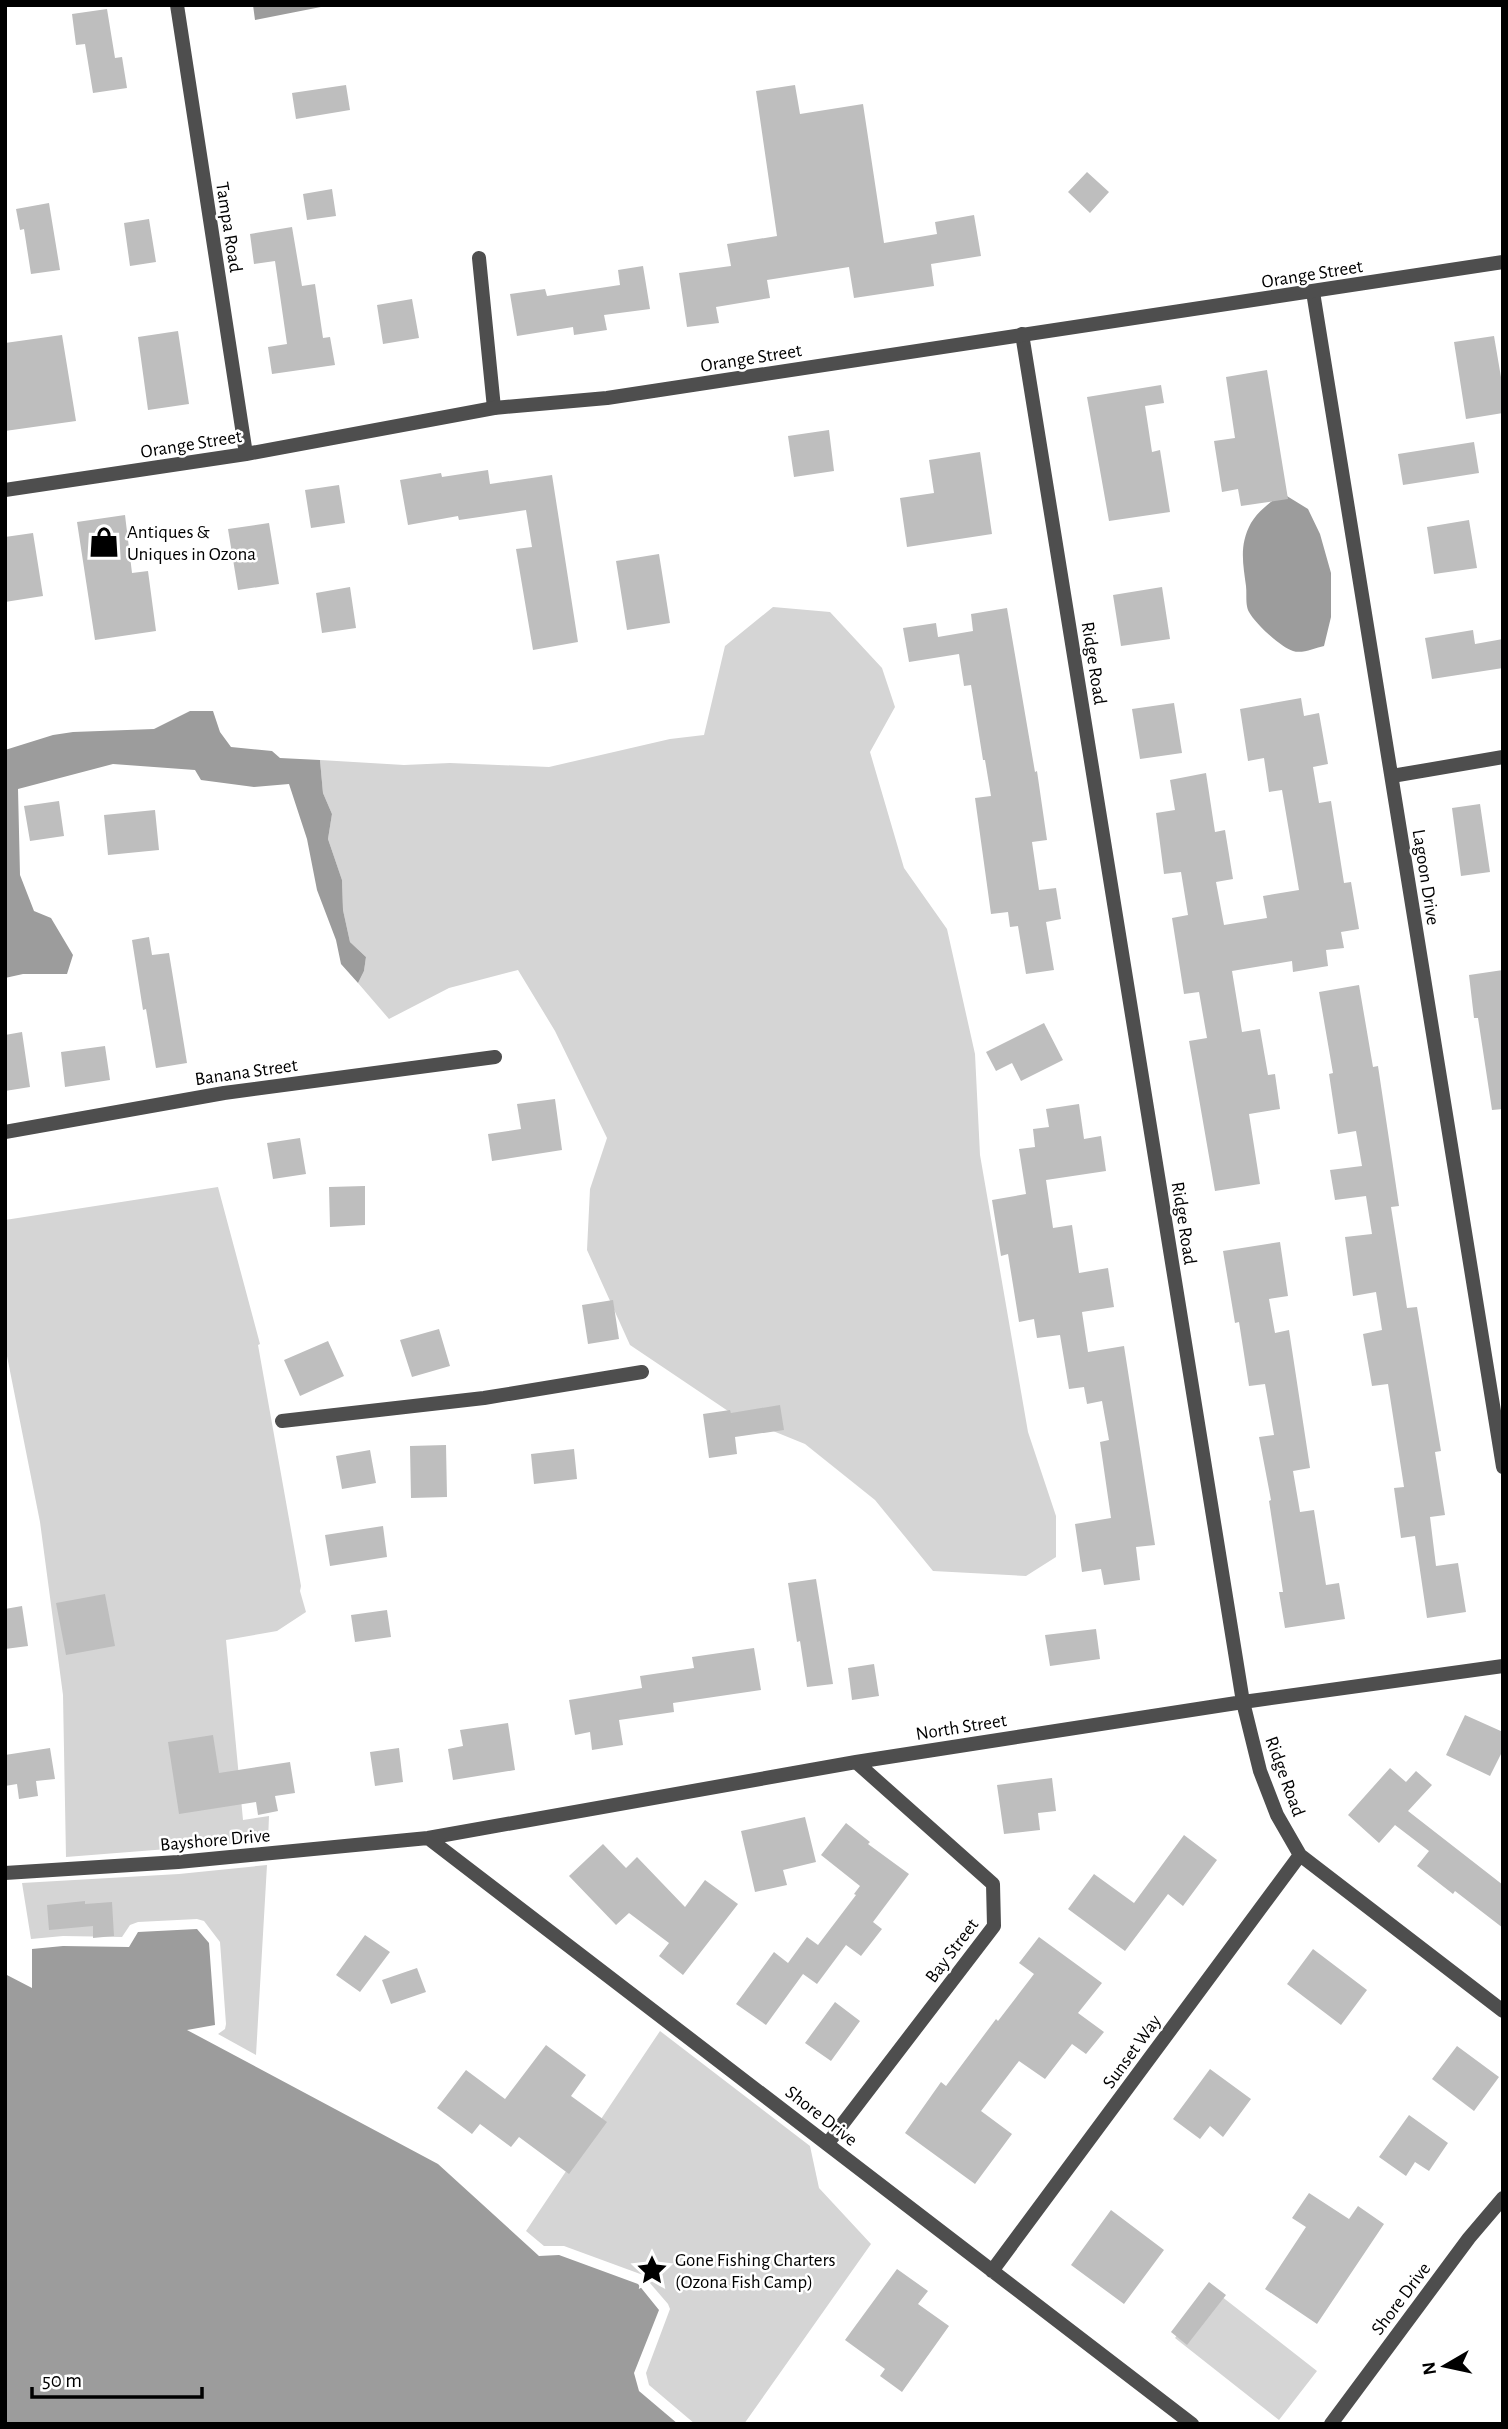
<svg xmlns="http://www.w3.org/2000/svg" width="1508" height="2429" viewBox="0 0 1508 2429" font-family="'Alegreya Sans',sans-serif">
<style>
.green{fill:#d5d5d5}
.water{fill:#9c9c9c}
.building{fill:#bebebe}
.lines{fill:none;stroke-linecap:round;stroke-linejoin:round}
.minor{stroke:#4e4e4e;stroke-width:14}
.tertiary{stroke:#4e4e4e;stroke-width:14}
.labels{text-anchor:middle;stroke-width:5;stroke-linejoin:round;paint-order:stroke}
.street-label{font-size:19px;fill:#000;stroke:#fff}
.poi-label{font-size:19px;fill:#000;stroke:#fff;text-anchor:start}
</style>
<rect width="100%" height="100%" fill="#fff"/>
<path class="green" d="M773,607L830,612L882,668L895,707L870,752L904,868L947,929L975,1054L980,1155L1028,1432L1056,1516V1557L1026,1576L933,1571L875,1500L805,1444L734,1415L630,1345L587,1250L590,1189L607,1138L555,1031L518,970L449,988L389,1019L358,983L364,971L366,957L350,942L343,910L342,880L328,839L332,814L323,793L320,760L404,765L450,763L549,767L670,739L704,735L725,646Z
M218,1187L260,1344L258,1345L301,1586L300,1591L306,1612L277,1631L226,1640L243,1820L269,1816L268,1841L66,1857L63,1695L40,1522L5,1346V1220Z
M267,1865L256,2055L218,2034L225,2029L226,2024L220,1942L204,1921L197,1919L138,1922L130,1925L122,1937L63,1936L31,1939L22,1883L179,1874Z
M660,2031L810,2146L819,2188L871,2244L744,2424H695L649,2385L646,2373L670,2309L668,2304L643,2275L564,2246H544L526,2231Z
M1212,2289L1317,2371L1279,2420L1175,2338Z"/>
<path class="water" d="M253,5H331L255,20Z
M1282,493L1308,509L1320,534L1331,573V617L1324,646C1315,648 1302,654 1293,651C1280,647 1255,623 1249,612C1245,605 1247,594 1246,586C1243,563 1239,545 1251,523C1259,510 1270,503 1282,493Z
M190,711H213L220,732L231,747L272,751L280,758L320,760L323,793L332,814L328,839L342,880L343,910L350,942L366,957L364,971L358,983L341,964L336,940L317,890L307,839L289,784L254,787L201,780L195,770L113,764L18,789L20,875L34,911L51,918L73,955L67,974H23L5,978V750L53,735L73,732L154,729Z
M197,1929L209,1943L215,2025L187,2030L438,2164L539,2256L559,2255L638,2284L659,2310L634,2373L639,2391L678,2424H5V1974L32,1988V1949L63,1946L129,1947L138,1932Z"/>
<path class="building" d="M107,9L115,58L122,57L127,88L93,93L85,44L76,45L72,14Z
M346,85L350,110L296,119L292,93Z
M795,85L800,114L863,104L884,243L937,234L935,222L974,215L981,256L931,264L934,286L854,298L849,267L767,280L770,298L716,307L719,323L687,327L679,273L731,266L727,244L777,236L756,91Z
M1087,172L1109,192L1090,213L1068,192Z
M332,189L336,216L307,220L303,194Z
M49,203L60,270L31,274L24,229L20,230L16,209Z
M149,219L156,262L130,266L124,223Z
M292,227L302,286L315,284L323,338L330,337L335,365L272,374L268,347L287,344L275,261L254,264L250,234Z
M643,266L650,309L604,315L607,330L574,335L573,327L517,336L510,294L545,289L547,296L620,285L618,270Z
M412,299L419,338L383,344L377,305Z
M178,331L189,404L148,410L138,337Z
M62,335L76,421L5,431V343Z
M1494,336L1503,389V413L1466,419L1454,342Z
M1267,370L1288,499L1241,506L1238,489L1222,492L1214,441L1235,438L1226,377Z
M1161,385L1164,403L1145,406L1152,452L1160,450L1170,512L1109,521L1087,397Z
M829,430L834,471L794,477L788,436Z
M1474,442L1479,473L1403,485L1398,454Z
M980,452L992,534L907,547L900,498L934,493L929,460Z
M488,470L490,484L552,475L578,642L533,650L516,549L532,547L526,510L459,520L458,516L408,525L400,480L441,473L442,477Z
M339,485L345,523L311,528L305,490Z
M125,515L132,573L148,571L156,631L95,640L77,522Z
M1469,520L1477,568L1434,574L1427,527Z
M269,523L279,584L238,590L228,529Z
M33,533L43,596L5,602V537Z
M659,554L670,623L627,630L616,561Z
M350,587L356,628L322,633L316,593Z
M1162,587L1170,639L1121,646L1113,595Z
M1007,608L1035,772L1037,771L1047,840L1032,842L1039,890L1056,888L1061,919L1046,922L1054,970L1026,974L1018,926L1010,927L1008,912L991,914L975,798L991,796L985,760H983L971,685L964,686L959,654L909,662L903,628L936,623L938,637L973,631L971,614Z
M1473,630L1475,644L1503,639V668L1432,679L1425,638Z
M1301,698L1304,716L1319,713L1328,764L1313,767L1319,803L1331,801L1344,883L1351,882L1359,929L1341,932L1344,948L1326,950L1328,966L1293,972L1292,961L1232,971L1242,1032L1260,1029L1268,1075L1275,1074L1280,1109L1249,1114L1260,1184L1215,1191L1189,1041L1207,1038L1199,992L1184,994L1172,918L1188,915L1181,872L1164,874L1156,813L1175,810L1170,780L1206,773L1215,832L1225,830L1233,879L1216,882L1224,925L1267,918L1263,896L1299,890L1282,790L1269,792L1264,758L1248,761L1240,709Z
M1174,703L1182,753L1140,759L1132,709Z
M59,801L64,836L30,841L24,806Z
M1480,804L1490,872L1461,876L1452,808Z
M155,810L159,850L108,855L104,815Z
M149,937L152,955L169,953L187,1063L156,1068L146,1009L143,1010L132,940Z
M1503,970V1109L1492,1110L1478,1018H1474L1469,975Z
M1359,985L1373,1067L1378,1066L1399,1206L1391,1207L1407,1308L1417,1307L1441,1451L1435,1452L1445,1515L1430,1517L1436,1566L1458,1563L1466,1612L1427,1618L1415,1536L1401,1538L1394,1488L1404,1487L1388,1384L1372,1386L1363,1334L1382,1330L1376,1292L1353,1296L1345,1237L1372,1234L1366,1196L1335,1200L1330,1170L1362,1166L1356,1131L1338,1134L1329,1074L1333,1073L1319,992Z
M1044,1023L1063,1060L1021,1081L1012,1063L996,1071L986,1052Z
M22,1032L30,1087L5,1091V1035Z
M105,1046L110,1080L65,1087L61,1052Z
M555,1099L562,1150L492,1161L488,1134L521,1129L517,1104Z
M1079,1104L1084,1139L1101,1136L1106,1171L1046,1180L1053,1228L1072,1225L1079,1273L1108,1268L1114,1307L1082,1312L1088,1352L1124,1346L1155,1545L1136,1547L1140,1580L1104,1585L1101,1569L1082,1572L1075,1524L1111,1518L1100,1442L1109,1440L1102,1401L1087,1404L1084,1387L1069,1389L1060,1335L1037,1338L1034,1319L1019,1322L1008,1254L1001,1256L992,1200L1026,1194L1019,1149L1035,1147L1033,1129L1049,1127L1046,1109Z
M300,1138L306,1174L273,1179L267,1143Z
M365,1186V1225L330,1227L329,1187Z
M1280,1242L1288,1296L1269,1299L1275,1333L1289,1330L1310,1468L1293,1471L1300,1512L1314,1510L1326,1585L1339,1583L1345,1619L1285,1628L1279,1592H1283L1269,1501L1271,1500L1259,1437L1274,1435L1265,1384L1249,1386L1239,1322L1235,1323L1223,1251Z
M613,1300L619,1339L588,1344L582,1305Z
M439,1329L450,1366L412,1377L400,1340Z
M328,1341L344,1376L300,1396L284,1360Z
M780,1405L784,1430L735,1437L737,1454L709,1458L703,1414L730,1410L731,1413Z
M446,1445L447,1497L411,1498L410,1446Z
M574,1449L577,1479L534,1484L531,1454Z
M370,1450L376,1483L342,1489L336,1456Z
M383,1526L387,1557L330,1566L325,1535Z
M816,1579L833,1684L807,1687L800,1641L797,1642L788,1583Z
M105,1594L115,1646L66,1655L56,1603Z
M22,1606L28,1646L5,1649V1609Z
M387,1610L391,1637L355,1642L351,1615Z
M1096,1629L1100,1659L1050,1666L1045,1635Z
M754,1648L761,1690L673,1703L674,1712L619,1720L623,1745L592,1750L590,1732L575,1735L569,1700L642,1688L640,1676L694,1668L692,1657Z
M874,1664L879,1696L852,1700L848,1668Z
M1465,1715L1503,1732V1750L1490,1776L1446,1755Z
M508,1723L515,1770L453,1780L448,1749L463,1746L460,1730Z
M213,1735L219,1773L290,1762L295,1793L275,1796L278,1811L258,1815L256,1802L179,1814L168,1742Z
M50,1748L55,1779L36,1781L38,1796L19,1799L17,1784L5,1786V1755Z
M399,1748L403,1782L375,1786L370,1752Z
M1390,1768L1406,1782L1416,1771L1432,1785L1408,1811L1503,1885V1928L1455,1891L1453,1894L1417,1866L1429,1851L1395,1825L1379,1843L1348,1815Z
M1052,1778L1056,1811L1038,1813L1040,1830L1004,1834L997,1785Z
M805,1817L816,1862L783,1870L787,1885L755,1892L741,1831Z
M846,1823L870,1842L868,1844L909,1874L873,1922L882,1929L861,1956L846,1945L817,1984L803,1974L766,2025L736,2004L774,1952L788,1963L807,1937L818,1945L856,1895L854,1894L860,1886L821,1855Z
M1184,1835L1217,1860L1183,1906L1168,1894L1125,1951L1068,1909L1094,1874L1134,1903Z
M603,1844L626,1868L637,1857L685,1907L705,1880L738,1904L683,1975L659,1956L669,1943L629,1913L616,1925L569,1876Z
M85,1901V1904L112,1902L114,1936L93,1938V1926L49,1930L47,1905Z
M365,1935L390,1952L360,1992L336,1975Z
M1039,1937L1102,1983L1078,2013L1104,2032L1086,2054L1072,2044L1045,2079L1019,2061L981,2111L1012,2134L975,2184L905,2133L941,2082L946,2086L996,2019L998,2021L1034,1974L1019,1963Z
M1313,1949L1367,1990L1341,2025L1287,1984Z
M417,1968L426,1992L391,2004L382,1980Z
M835,2002L860,2021L831,2061L805,2043Z
M546,2045L586,2075L571,2096L607,2122L569,2174L519,2137L511,2147L480,2124L472,2134L437,2108L466,2070L505,2099Z
M1457,2046L1499,2077L1474,2111L1432,2079Z
M1210,2069L1251,2099L1223,2137L1210,2126L1200,2139L1173,2119Z
M1409,2115L1448,2143L1429,2171L1415,2162L1406,2176L1379,2157Z
M1309,2193L1349,2219L1358,2206L1384,2224L1317,2324L1265,2289L1306,2227L1292,2218Z
M1111,2210L1164,2250L1124,2304L1071,2265Z
M897,2269L928,2291L918,2304L949,2326L902,2392L880,2376L885,2369L845,2340Z
M1209,2282L1226,2295L1187,2345L1171,2332Z"/>
<g class="lines">
<path class="minor" d="M479,258L494,408
M1313,292L1503,1467
M1022,334L1243,1702L1260,1771L1277,1815L1300,1855L1503,2011
M1392,776L1503,757
M5,1132L224,1093L495,1057
M282,1421L484,1398L642,1372
M428,1838L1192,2424
M5,1873L178,1862L428,1838L856,1762L1243,1702L1503,1666
M828,2143L994,1926L993,1884L856,1762
M992,2271L1300,1855
M1331,2424L1469,2238L1503,2198"/>
<path class="tertiary" d="M177,5L246,454
M5,490L246,454L494,408L607,398L1503,262"/>
</g>
<defs>
<symbol id="shop-bare" viewBox="-9 -9 18 18"><path d="M-5-2.5h2.3a2.7 3.5 0 0 1 5.4 0H5L5.5 6h-11ZM-1.5-2.5h3a1.5 2.3 0 0 0-3 0Z" fill="#000" stroke="#fff" stroke-width="2.5" paint-order="stroke"/></symbol>
<symbol id="sight-bare" viewBox="-9 -9 18 18"><path d="M0-6L1.8-2.2L6-1.7L2.9 1.2L3.7 5.4L0 3.3L-3.7 5.4L-2.9 1.2L-6-1.7L-1.8-2.2Z" fill="#000" stroke="#fff" stroke-width="2.5" paint-order="stroke"/></symbol>
</defs>
<g fill-rule="evenodd">
<use href="#shop-bare" x="82" y="520" width="44" height="44"/>
<use href="#sight-bare" x="630" y="2248" width="44" height="44"/>
</g>
<g class="labels">
<g class="street-label">
<text transform="translate(230 227) rotate(81)" y="7">Tampa Road</text>
<text transform="translate(1312 273) rotate(-9)" y="7">Orange Street</text>
<text transform="translate(751 357) rotate(-9)" y="7">Orange Street</text>
<text transform="translate(191 443) rotate(-9)" y="7">Orange Street</text>
<text transform="translate(1095 663) rotate(81)" y="7">Ridge Road</text>
<text transform="translate(1427 877) rotate(81)" y="7">Lagoon Drive</text>
<text transform="translate(246 1071) rotate(-8)" y="7">Banana Street</text>
<text transform="translate(1185 1223) rotate(81)" y="7">Ridge Road</text>
<text transform="translate(961 1726) rotate(-9)" y="7">North Street</text>
<text transform="translate(1286 1776) rotate(70)" y="7">Ridge Road</text>
<text transform="translate(215 1839) rotate(-5)" y="7">Bayshore Drive</text>
<text transform="translate(951 1950) rotate(-53)" y="7">Bay Street</text>
<text transform="translate(1131 2051) rotate(-54)" y="7">Sunset Way</text>
<text transform="translate(822 2115) rotate(38)" y="7">Shore Drive</text>
<text transform="translate(1400 2298) rotate(-53)" y="7">Shore Drive</text>
</g>
<g class="poi-label">
<text x="127" y="538">Antiques &amp;<tspan x="127" dy="22">Uniques in Ozona</tspan></text>
<text x="675" y="2266">Gone Fishing Charters<tspan x="675" dy="22">(Ozona Fish Camp)</tspan></text>
</g>
</g>
<rect width="1508" height="2429" fill="none" stroke="#000000" stroke-width="14"/>
<g transform="translate(1445 2366) rotate(261)" stroke="#ffffff" stroke-width="5" paint-order="stroke">
<path d="M0-5L12 26L0 18L-12 26Z" fill="#000000"/>
<text y="-10" font-size="19" font-weight="bold" text-anchor="middle" fill="#000000">N</text>
</g>
<path d="M32 2387v10h170v-10" fill="none" stroke="#000000" stroke-width="3.5"/>
<text x="42" y="2387" font-size="21" fill="#000000" stroke="#ffffff" stroke-width="5" paint-order="stroke">50 m</text>
</svg>
